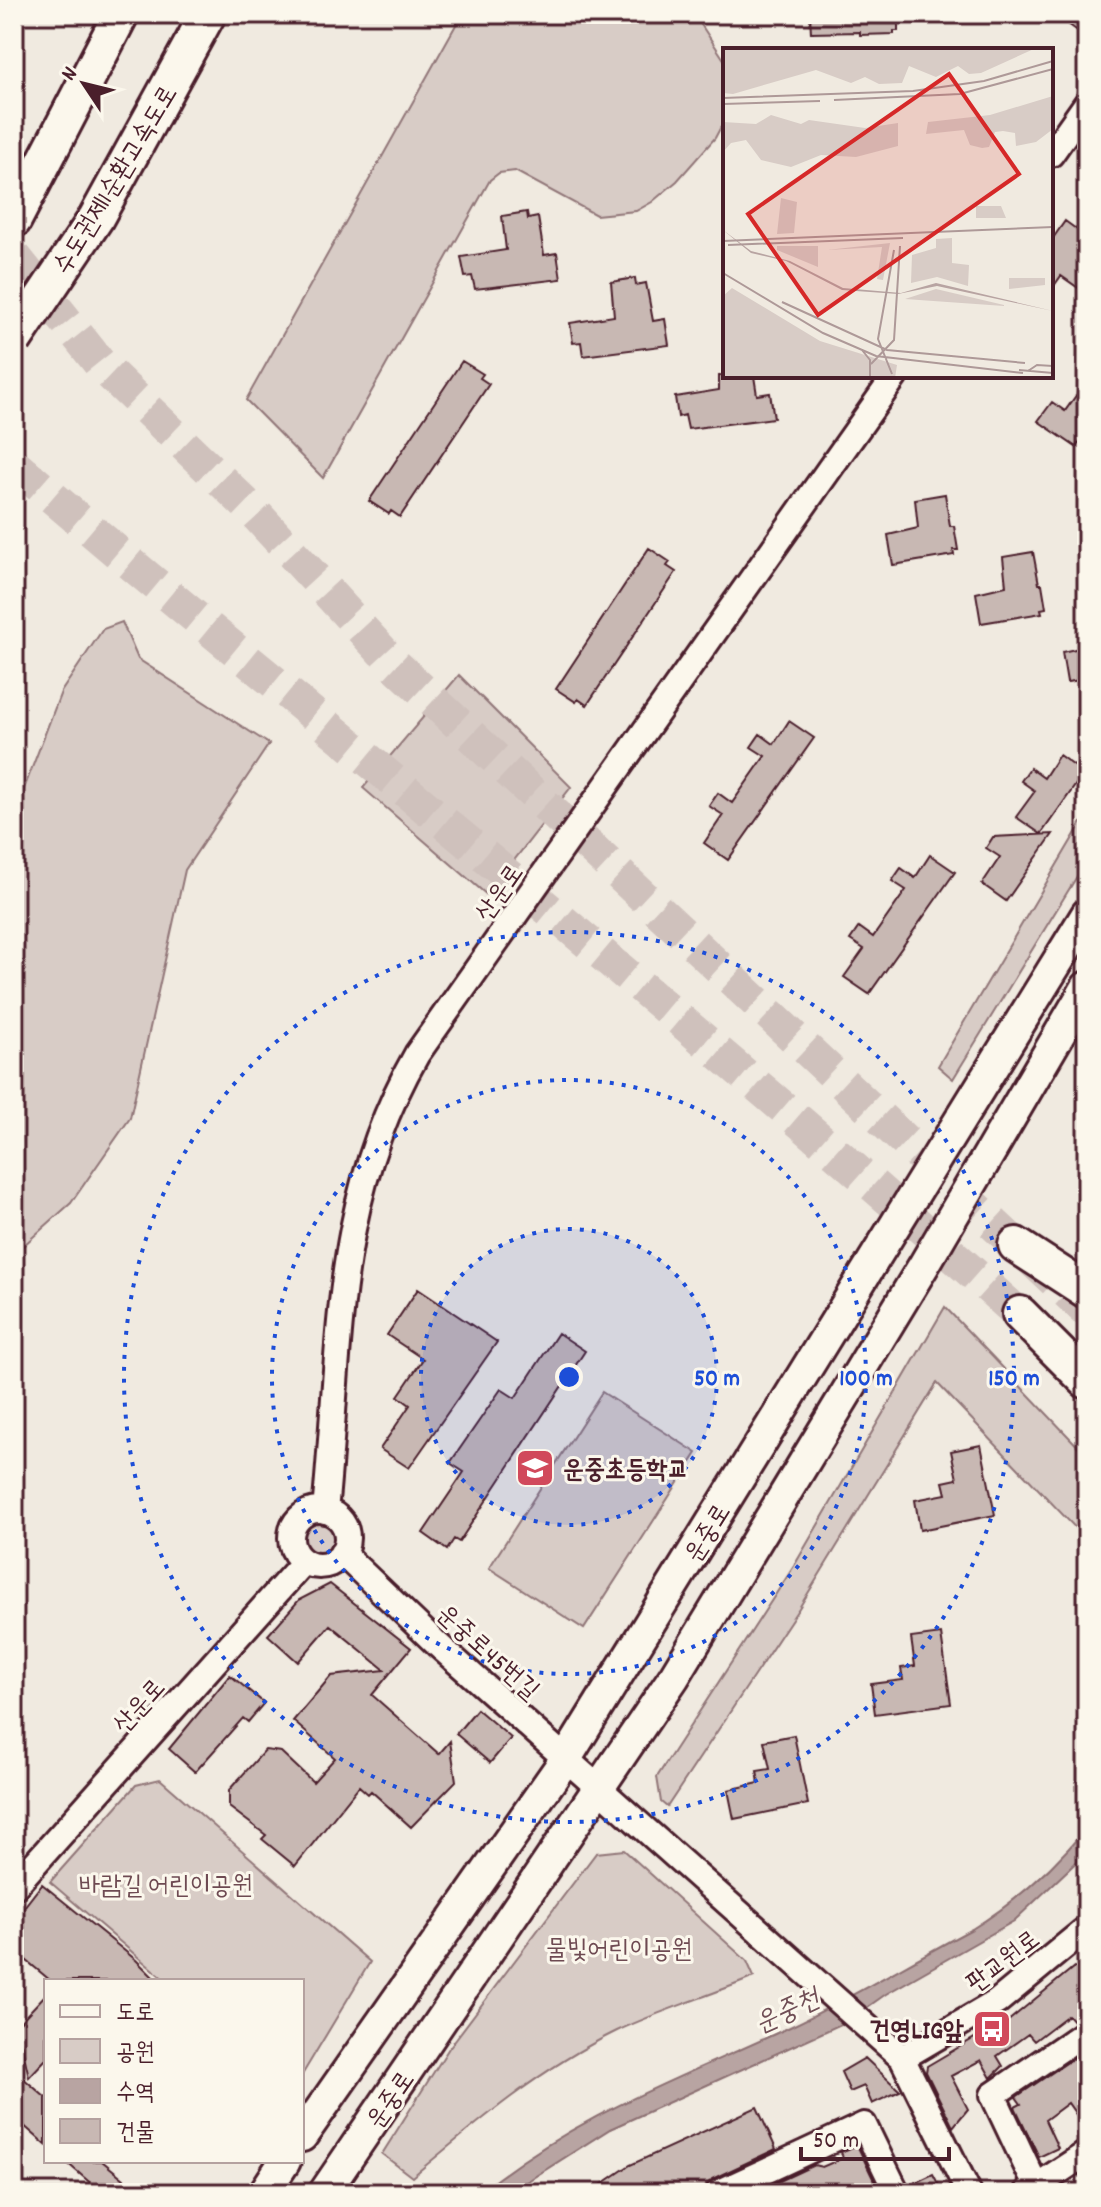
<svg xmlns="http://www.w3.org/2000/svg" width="1101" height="2207" viewBox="0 0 1101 2207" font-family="Dekko,'Poor Story',sans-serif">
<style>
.green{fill:#d8ccc6;stroke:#917678;stroke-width:2}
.water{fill:#b8a4a2;stroke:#8c6f72;stroke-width:2}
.building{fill:#c8b8b3;stroke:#4a1f2b;stroke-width:2}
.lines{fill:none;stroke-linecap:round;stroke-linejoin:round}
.highway-tunnel{stroke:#cfc1bc;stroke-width:34;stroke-dasharray:34 17;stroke-linecap:butt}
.minor-casing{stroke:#4a1f2b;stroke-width:30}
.major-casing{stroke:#4a1f2b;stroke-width:36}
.highway-casing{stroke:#4a1f2b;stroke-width:40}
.minor{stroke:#fbf7ec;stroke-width:24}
.major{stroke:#fbf7ec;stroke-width:30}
.highway{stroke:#fbf7ec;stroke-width:34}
.highway-bridge-casing{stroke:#4a1f2b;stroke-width:40;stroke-linecap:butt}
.highway-bridge{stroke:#fbf7ec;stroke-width:34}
.ring{fill:none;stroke:#1d4ed8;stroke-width:4;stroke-dasharray:4 8}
.labels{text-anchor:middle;stroke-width:6;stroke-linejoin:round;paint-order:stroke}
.street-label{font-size:26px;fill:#4a1f2b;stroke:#fbf7ec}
.poi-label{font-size:26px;font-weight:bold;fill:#4a1f2b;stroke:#fbf7ec;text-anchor:start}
.park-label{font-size:26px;fill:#6e4a52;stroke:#fbf7ec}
.water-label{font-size:28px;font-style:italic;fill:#704e55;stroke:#fbf7ec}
.inset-road{fill:none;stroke:#ae9998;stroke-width:2}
.view{fill:#d62828;fill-opacity:0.15;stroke:#d62828;stroke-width:4}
.inset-edge{fill:none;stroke:#4a1f2b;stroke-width:4}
.centre{fill:#1d4ed8;stroke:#fbf7ec;stroke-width:4}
.ring-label{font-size:24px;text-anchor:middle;font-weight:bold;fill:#1d4ed8;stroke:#fbf7ec;stroke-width:6;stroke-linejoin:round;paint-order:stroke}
</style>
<rect width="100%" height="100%" fill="#f0eae0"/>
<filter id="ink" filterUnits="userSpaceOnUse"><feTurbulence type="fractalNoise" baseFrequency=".0125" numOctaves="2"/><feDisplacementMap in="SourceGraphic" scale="16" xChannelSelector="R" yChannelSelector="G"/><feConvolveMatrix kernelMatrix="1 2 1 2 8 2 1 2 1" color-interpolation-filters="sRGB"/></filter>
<g filter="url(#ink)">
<path class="green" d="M462,14H694L725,61V119L715,138L677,181L652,202L636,211L596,215L515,171L499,173L490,180L323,478L246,400Z
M122,622L138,659L269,744L185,870L130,1118L71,1203L14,1254V815L61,692L103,629Z
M459,675L571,787L487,895L363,788Z
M1087,814V860L953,1079L938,1066Z
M945,1307L1087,1456V1540L937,1383L799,1608L667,1807L661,1802L657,1777L794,1566Z
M602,1392L697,1453L584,1629L489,1568Z
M302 1538a17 17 0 1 1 34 0a17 17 0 1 1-34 0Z
M160,1779L370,1962L302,2075V1981H166L50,1882L136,1785Z
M624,1850L747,1961L754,1977C709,1996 661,2010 617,2031C541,2068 476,2123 412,2177L382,2154L449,2048L596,1853Z"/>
<path class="water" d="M1087,1827V1852L1014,1921L886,1994L848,2021L610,2129L509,2193H479C580,2113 676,2080 790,2027C852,1998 911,1961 972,1929C1017,1901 1054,1868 1087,1827Z"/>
<path class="building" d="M810,14H898V31H894V34L860,35V32L811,33Z
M1054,14H1087V22L1079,32Z
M527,212L528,219L538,217L544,255L557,253L561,279L475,289L472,276L465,277L461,257L506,250L502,216Z
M1065,221L1087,237V294L1061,276L1051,290V241Z
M635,278L636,285L646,283L653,321L665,319L669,345L583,356L581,342L573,343L570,323L614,316L611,282Z
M462,361L483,374L480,378L489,384L400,517L391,511L389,514L369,501Z
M719,376H754L757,395L770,393L774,418L688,429L685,415L678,417L675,397L719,390Z
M1087,380V431L1076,447L1038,421L1052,402L1065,411Z
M945,494L950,526H954L958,550H953L954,555L893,565L888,535L918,528L915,499Z
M649,548L670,562L667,566L676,572L587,705L578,699L576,702L556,689Z
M1033,552L1039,584H1042L1046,608L1041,609L1042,613L981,623L976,593L1006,586L1003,557Z
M1084,647L1087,679L1067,682L1062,652Z
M789,721L814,738L728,860L704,843L723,815L709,806L718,793L732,803L765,756L751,747L760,734L774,744Z
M1059,755L1084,773L1041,834L1016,817L1035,791L1021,781L1030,768L1044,778Z
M1053,834L1006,901L982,884L1000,857L986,848L993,837Z
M930,855L955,872L869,994L844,977L864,949L850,940L859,927L873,937L906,890L892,881L901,868L915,878Z
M418,1289L497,1342L409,1468L380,1449L410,1405L398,1396L423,1359L387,1335Z
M558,1333L585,1351L459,1542L454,1539L447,1550L423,1533L464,1472L450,1463L501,1389L515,1398Z
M981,1445L995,1515L920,1530L915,1500L946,1494L943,1482L957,1479L951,1451Z
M330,1584L411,1648L372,1695L439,1754L450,1741L456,1781L411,1827L371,1791L368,1794L359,1786L295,1866L262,1839L266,1835L229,1807V1790L265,1750L281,1752L313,1782L335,1758L293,1721L331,1676L385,1670L330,1625L298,1662L268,1635L299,1600Z
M941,1634L951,1704L875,1714L871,1684L903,1680L901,1668L915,1666L911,1638Z
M230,1675L264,1703L248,1722L243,1718L195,1772L169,1749Z
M477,1709L511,1738L490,1763L456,1734Z
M794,1735L808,1804L734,1819L728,1790L759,1783L757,1771L770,1769L764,1741Z
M42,1884L136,1960L157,1981H51L14,1950V1920Z
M1074,1967L1085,1974L1079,1983L1087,1989V2011L1074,2022L1068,2015L1034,2041L1028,2034L997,2056L1003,2066L991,2078L981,2060L951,2076L968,2109L953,2127L926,2072L927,2066L1005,2020L1007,2022Z
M46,1994V2059L29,2077L17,2025Z
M1087,2049V2130L1068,2103L1045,2120L1058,2148L1039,2157L1015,2107L1021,2104L1016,2097Z
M865,2058L900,2091L872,2104L864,2086L850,2092L841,2072Z
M14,2070L46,2098V2145L14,2117Z
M757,2107L776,2149L712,2179L703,2193H589L630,2165Z
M857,2145L880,2193H805L802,2186L785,2193H754L814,2165L822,2167L843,2158L841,2152Z
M65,2161H102L141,2193H102Z
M933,2174L943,2193H912L910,2185Z"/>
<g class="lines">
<path class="highway-tunnel" d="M14,256L101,365L250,508L392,662L1087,1311
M14,464C120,556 228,644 336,733C574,930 813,1128 1042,1335"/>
<defs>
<path id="minor" d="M1051,154L1087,103
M291 1538a28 28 0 1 1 56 0a28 28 0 1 1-56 0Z
M325,1511C342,1346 331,1204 417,1054L895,376
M342,1553L437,1644L902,2058L997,2002L1087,1928
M14,1887L304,1562
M902,2058L969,2193
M1036,2186L993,2095L1087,2031
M718,2193L864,2125L897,2193
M1026,2193L1087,2153"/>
<path id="major" d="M302,2136L567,1757L1087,914
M264,2193L285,2161
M324,2193L674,1677L924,1265L1087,987"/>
<path id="highway" d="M14,220L121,14
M1016,1245L1087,1291
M1020,1314L1087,1381"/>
</defs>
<use href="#minor" class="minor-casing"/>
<use href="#major" class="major-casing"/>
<use href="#highway" class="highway-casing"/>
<use href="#minor" class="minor"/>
<use href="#major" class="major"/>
<use href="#highway" class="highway"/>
<defs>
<path id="highway-bridge" d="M14,340L96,218L208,14"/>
</defs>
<use href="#highway-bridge" class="highway-bridge-casing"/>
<use href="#highway-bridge" class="highway-bridge"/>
</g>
</g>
<circle cx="569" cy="1377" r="148" fill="#1d4ed8" fill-opacity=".12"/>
<g class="ring">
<circle cx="569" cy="1377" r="148"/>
<circle cx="569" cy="1377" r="297"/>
<circle cx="569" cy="1377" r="445"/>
</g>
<defs>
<symbol id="school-square" viewBox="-11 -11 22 22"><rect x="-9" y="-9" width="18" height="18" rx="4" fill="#d1495b" stroke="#fbf7ec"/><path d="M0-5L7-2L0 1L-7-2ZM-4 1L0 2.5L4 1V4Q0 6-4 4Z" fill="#fff"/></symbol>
<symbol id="bus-square" viewBox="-11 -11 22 22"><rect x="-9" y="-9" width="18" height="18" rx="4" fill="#d1495b" stroke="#fbf7ec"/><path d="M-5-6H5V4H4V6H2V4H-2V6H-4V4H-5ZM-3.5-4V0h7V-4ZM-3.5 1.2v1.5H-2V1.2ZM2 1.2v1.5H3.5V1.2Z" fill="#fff"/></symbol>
</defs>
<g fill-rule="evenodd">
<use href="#school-square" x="513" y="1446" width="44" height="44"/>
<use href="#bus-square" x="970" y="2007" width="44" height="44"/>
</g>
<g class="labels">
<g class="street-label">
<text transform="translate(114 179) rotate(-59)" y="9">수도권제1순환고속도로</text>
<text transform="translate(498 892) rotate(-55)" y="9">산운로</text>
<text transform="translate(706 1532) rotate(-58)" y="9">운중로</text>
<text transform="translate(489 1651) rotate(42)" y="9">운중로45번길</text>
<text transform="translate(138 1705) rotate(-48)" y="9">산운로</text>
<text transform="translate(1002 1960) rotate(-37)" y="9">판교원로</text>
<text transform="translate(389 2099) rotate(-55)" y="9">운중로</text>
</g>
<g class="poi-label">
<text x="563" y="1477">운중초등학교</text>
<text x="964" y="2038" text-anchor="end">건영LIG앞</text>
</g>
<g class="park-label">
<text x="166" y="1893">바람길 어린이공원</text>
<text x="619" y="1957">물빛어린이공원</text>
</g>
<g class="water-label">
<text transform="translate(786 2009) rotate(-25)" y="10">운중천</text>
</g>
</g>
<g transform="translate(723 48)">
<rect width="330" height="330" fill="#f0eae0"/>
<path d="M0,0H313L258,25L246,26L235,18L213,29L186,18L179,35L156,36L142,29L128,35L93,22L10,46L0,45ZM330,48V81L313,94L293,98L292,85L280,83L272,84L266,99L259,100L247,97L241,82L203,86L205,74L267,67ZM48,67L78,76L86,72L142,80L175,75V98L133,109L98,107L68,119L38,112L23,92L8,95L0,104V74L33,76ZM58,150L74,154L71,185L54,186ZM253,158H278L283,170H253ZM229,190V215L246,217L245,238L214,229L188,235L189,207L213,200V191ZM167,195L160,232L154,231L159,199L104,202ZM54,198H95V219L54,202ZM286,230H322V237L286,241ZM9,240L97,293L174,317L172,330H0V248ZM213,241L281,257V258L182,251Z" fill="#d8ccc6"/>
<path d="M0,182L28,203L67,213L120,240L178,245L213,235L330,263L214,238L175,246L119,242L63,213L28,205Z" fill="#b8a4a2"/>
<path class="inset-road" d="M0,50L190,43L261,33L330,13M111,52L237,46L330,21M0,56L97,53M0,193L330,179M5,197L180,190M0,225L100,285L153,308L300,325M59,254L164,302L302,315M139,302L147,312V330M148,316L171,292L177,198M296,322L330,325M305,323L314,317L330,318M169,326L155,291L171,202"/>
<path class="view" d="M226,26L296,126L95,267L25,166Z"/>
<rect width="330" height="330" class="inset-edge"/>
</g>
<circle cx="569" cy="1377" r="12" class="centre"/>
<g class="ring-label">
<text x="717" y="1385">50 m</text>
<text x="866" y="1385">100 m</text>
<text x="1014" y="1385">150 m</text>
</g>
<rect width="1101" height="2207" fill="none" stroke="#fbf7ec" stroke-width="48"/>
<rect x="24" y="24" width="1053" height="2159" fill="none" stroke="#4a1f2b" stroke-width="3" filter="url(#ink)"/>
<rect x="44" y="1979" width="260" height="184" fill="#fbf7ec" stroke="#b4a19f" stroke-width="2"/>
<rect x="60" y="2005" width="40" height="12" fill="#fbf7ec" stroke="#b4a19f" stroke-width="2"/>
<text x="116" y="2019" font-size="24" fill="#4a1f2b">도로</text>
<rect x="60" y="2039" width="40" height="24" fill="#d8ccc6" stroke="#b4a19f" stroke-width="2"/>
<text x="116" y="2059" font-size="24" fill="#4a1f2b">공원</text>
<rect x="60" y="2079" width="40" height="24" fill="#b8a4a2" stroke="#b4a19f" stroke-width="2"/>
<text x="116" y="2099" font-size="24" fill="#4a1f2b">수역</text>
<rect x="60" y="2119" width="40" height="24" fill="#c8b8b3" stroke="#b4a19f" stroke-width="2"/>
<text x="116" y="2139" font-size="24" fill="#4a1f2b">건물</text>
<g transform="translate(84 84) rotate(305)" stroke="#fbf7ec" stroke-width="6" paint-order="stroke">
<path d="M0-6L14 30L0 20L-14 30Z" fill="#4a1f2b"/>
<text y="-12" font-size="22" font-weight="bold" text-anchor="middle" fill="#4a1f2b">N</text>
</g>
<path d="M801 2147v12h148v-12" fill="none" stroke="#4a1f2b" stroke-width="4"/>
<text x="813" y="2147" font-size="24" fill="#4a1f2b" stroke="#fbf7ec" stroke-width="6" paint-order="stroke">50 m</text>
</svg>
